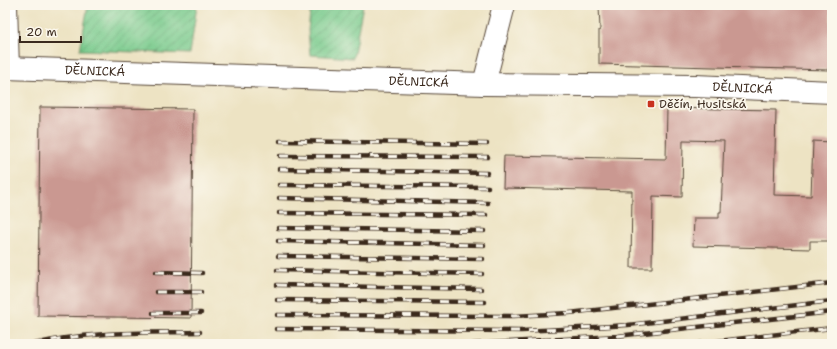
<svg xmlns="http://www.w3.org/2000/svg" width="837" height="349" viewBox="0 0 837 349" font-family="'Shantell Sans',sans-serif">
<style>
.garden{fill:url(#garden-furrows);stroke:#5a7a55}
.building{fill:#ca9891}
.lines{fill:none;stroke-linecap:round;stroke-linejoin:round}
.minor-casing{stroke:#564637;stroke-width:24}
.minor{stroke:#fff;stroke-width:22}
.rail-casing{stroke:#3b2a1e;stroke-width:4.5}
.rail{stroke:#fbf7ec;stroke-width:3;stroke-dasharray:9;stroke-linecap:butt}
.poi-dot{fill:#c8321e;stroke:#fbf7ec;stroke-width:1.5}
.labels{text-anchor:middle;stroke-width:3.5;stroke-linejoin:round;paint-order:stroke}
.street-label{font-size:12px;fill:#3b2a1e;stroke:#fbf7ec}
.poi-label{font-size:12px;fill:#3b2a1e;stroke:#fbf7ec;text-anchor:start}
</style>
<defs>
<pattern id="garden-furrows" width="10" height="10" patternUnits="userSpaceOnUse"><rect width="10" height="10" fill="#78ca8c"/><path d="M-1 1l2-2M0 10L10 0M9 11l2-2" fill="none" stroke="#64a472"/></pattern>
</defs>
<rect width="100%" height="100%" fill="#fbf7ec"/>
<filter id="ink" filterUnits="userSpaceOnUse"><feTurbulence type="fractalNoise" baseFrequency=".025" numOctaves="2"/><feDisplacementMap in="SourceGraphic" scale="8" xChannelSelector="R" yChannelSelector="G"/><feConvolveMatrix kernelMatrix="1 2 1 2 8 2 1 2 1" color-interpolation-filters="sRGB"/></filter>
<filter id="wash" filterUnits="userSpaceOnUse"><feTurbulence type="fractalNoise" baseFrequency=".012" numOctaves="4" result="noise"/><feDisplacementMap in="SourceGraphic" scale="16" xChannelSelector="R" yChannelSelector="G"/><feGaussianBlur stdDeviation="0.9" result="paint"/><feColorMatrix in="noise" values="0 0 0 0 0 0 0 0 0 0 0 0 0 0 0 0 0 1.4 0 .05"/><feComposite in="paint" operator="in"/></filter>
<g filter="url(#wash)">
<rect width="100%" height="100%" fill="#ede3c3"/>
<path class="garden" d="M88,5H197L190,54L80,50Z
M311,5H363L353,58L310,55L308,30Z"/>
<g id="blocks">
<path class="building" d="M599,5H831L829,70L599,64V30H600Z
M40,107L193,109L191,318L38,316Z
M667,108L776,110L774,195L811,196L813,141L832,142V241H810V249L693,246L694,218H719V212H721L724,141L683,140L682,197L653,196L652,268H631L632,191L503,188L504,156L666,159Z"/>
</g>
</g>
<g filter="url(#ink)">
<use href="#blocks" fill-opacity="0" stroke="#564637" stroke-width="1"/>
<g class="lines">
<defs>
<g id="minor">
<path d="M6,5L8,68"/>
<path id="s1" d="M5,68L484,84L695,86L832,92"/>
<path d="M484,84L504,5"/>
</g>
</defs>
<use href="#minor" class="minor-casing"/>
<use href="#minor" class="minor"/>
<defs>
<path id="rail" d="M280,141L487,144
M280,156L488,157
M279,169L487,173
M279,185L488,187
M279,198L488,203
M279,213L486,215
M278,228L484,231
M278,241L484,245
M278,256L483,259
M277,270L482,274
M156,272L202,273
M277,285L481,289
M156,292H201
M277,300L485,302
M153,313H201
M277,315L514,316L569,313L832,283
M276,329L521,331L563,329L628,325L832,301
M34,344C88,331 145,333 200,332
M177,344H201
M473,344L617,336L832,312
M692,344L832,328
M814,344L832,342"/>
</defs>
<use href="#rail" class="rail-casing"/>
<use href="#rail" class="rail"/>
</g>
</g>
<rect class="poi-dot" x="647" y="100" width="8" height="8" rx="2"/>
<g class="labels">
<g class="street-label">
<text dy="4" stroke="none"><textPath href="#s1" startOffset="90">DĚLNICKÁ</textPath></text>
<text dy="4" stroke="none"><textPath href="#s1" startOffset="414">DĚLNICKÁ</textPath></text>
<text dy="4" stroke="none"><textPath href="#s1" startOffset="738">DĚLNICKÁ</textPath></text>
</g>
<g class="poi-label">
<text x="659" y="108">Děčín, Husitská</text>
</g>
</g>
<rect width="837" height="349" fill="none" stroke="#fbf7ec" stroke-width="20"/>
<path d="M20 36v6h61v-6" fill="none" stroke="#3b2a1e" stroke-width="2"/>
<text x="26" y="36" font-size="12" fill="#3b2a1e" stroke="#fbf7ec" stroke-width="3" paint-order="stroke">20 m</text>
</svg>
